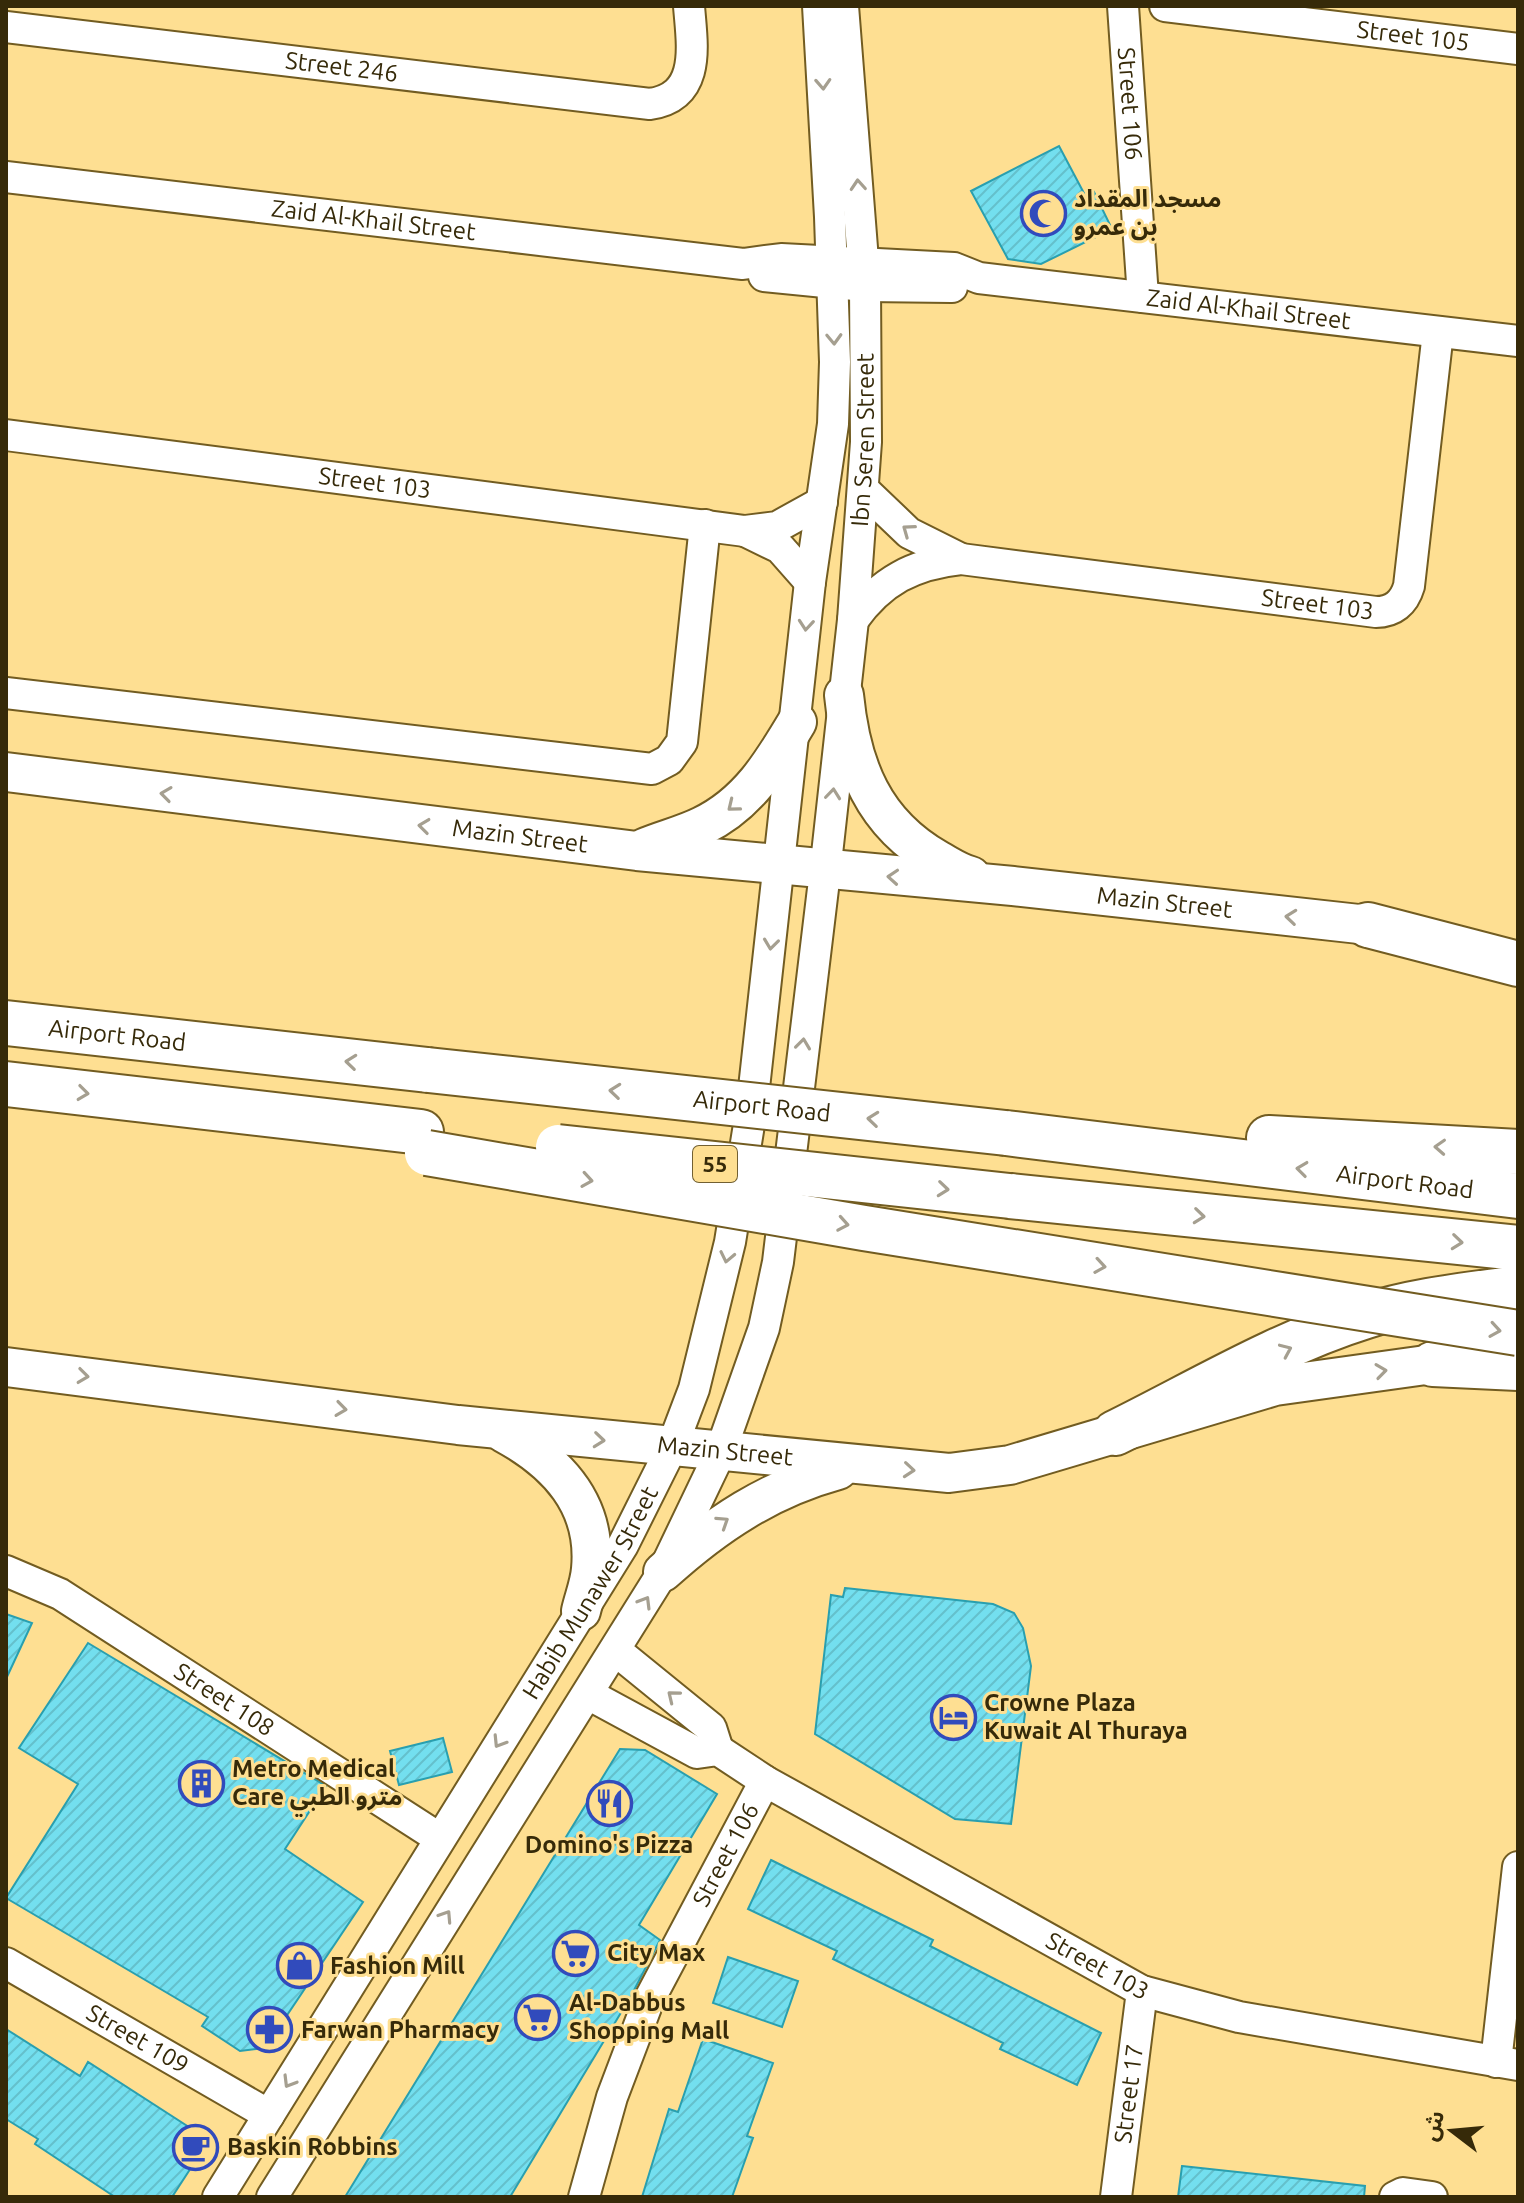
<svg xmlns="http://www.w3.org/2000/svg" width="1524" height="2203" viewBox="0 0 1524 2203" font-family="Ubuntu,'Noto Sans Arabic',sans-serif">
<style>
.building{fill:url(#building-hatch);stroke:#299faf;stroke-width:2}
.lines{fill:none;stroke-linecap:round;stroke-linejoin:round}
.minor-casing{stroke:#725c21;stroke-width:34}
.major-casing{stroke:#725c21;stroke-width:42}
.highway-casing{stroke:#725c21;stroke-width:48}
.minor{stroke:#fff;stroke-width:30}
.major{stroke:#fff;stroke-width:38}
.highway{stroke:#fff;stroke-width:44}
.highway-bridge-casing{stroke:#725c21;stroke-width:48;stroke-linecap:butt}
.highway-bridge{stroke:#fff;stroke-width:44}
.oneway{stroke:#a59f90}
.labels{text-anchor:middle;stroke-width:6;stroke-linejoin:round;paint-order:stroke}
.shield{fill:#fedf92;stroke:#726032;stroke-width:2}
.shield-label{font-size:22px;font-weight:bold;fill:#362a09}
.street-label{font-size:24px;fill:#362a09;stroke:#fedf92}
.poi-label{font-size:24px;font-weight:bold;fill:#362a09;stroke:#fedf92;text-anchor:start}
</style>
<defs>
<pattern id="building-hatch" width="6" height="6" patternUnits="userSpaceOnUse" patternTransform="scale(2)"><rect width="6" height="6" fill="#73dfef"/><path d="M-1 1l2-2M0 6l6-6M5 7l2-2" fill="none" stroke="#64c0cc"/></pattern>
</defs>
<rect width="100%" height="100%" fill="#fedf92"/>
<path class="building" d="M1059,146L1086,197L1094,192L1112,229L1041,264L1008,259L971,191Z
M845,1588L993,1604L1014,1613L1023,1628L1031,1666L1011,1824L955,1819L815,1734L831,1595L843,1597Z
M6,1614L32,1623L6,1679Z
M88,1643L326,1786L285,1849L363,1902L265,2048L240,2051L202,2026L208,2017L6,1898L78,1784L19,1748Z
M443,1738L452,1772L399,1785L390,1751Z
M620,1749L645,1750L717,1794L639,1925L660,1940L631,1996L510,2197H345Z
M771,1860L933,1940L930,1946L1101,2033L1077,2085L1000,2049L1003,2043L833,1959L837,1951L748,1909Z
M728,1957L798,1981L782,2027L713,2003Z
M6,2029L80,2076L88,2062L209,2140L172,2197H115L35,2144L38,2139L6,2119Z
M703,2039L773,2063L747,2136L753,2138L732,2197H642L669,2109L678,2112Z
M1182,2166L1365,2186L1364,2197H1178Z"/>
<g class="lines">
<defs>
<g id="minor">
<path id="s1" d="M1123,6L1143,297"/>
<path id="s2" d="M1165,6L1518,49"/>
<path id="s3" d="M6,27L650,104C702,96 692,45 689,6"/>
<path id="s4" d="M6,177L743,264L781,259L954,268L979,278L1518,341"/>
<path d="M764,276L865,286L952,287"/>
<path id="s5" d="M6,435L745,531L777,527L822,502"/>
<path d="M863,489L909,533L961,559"/>
<path d="M745,531L780,548L810,582"/>
<path id="s6" d="M853,620C881,581 913,564 961,559L1376,612C1393,612 1404,603 1409,586L1438,332"/>
<path d="M6,693L652,769L669,760L682,742L705,525"/>
<path id="s7" d="M6,1571L60,1594L439,1838"/>
<path d="M615,1650L711,1728L718,1750"/>
<path id="s8" d="M588,1694L697,1753L718,1750L765,1781L1142,1991L1239,2017L1518,2065"/>
<path id="s9" d="M6,1963L269,2115"/>
<path d="M1496,2062L1518,1867"/>
<path id="s10" d="M218,2197L623,1545L672,1447L694,1389L730,1242L752,1106L810,582L833,424L835,362L830,217L818,6"/>
<path id="s11" d="M272,2197L663,1572L720,1453L764,1328L778,1262L825,872L853,620L866,442L865,286L843,6"/>
<path id="s12" d="M584,2197L612,2097L648,2002L765,1781"/>
<path id="s13" d="M1116,2197L1142,1991"/>
<path d="M1395,2197L1403,2193L1432,2197"/>
</g>
<g id="major">
<path d="M844,695C851,766 873,823 938,860C949,866 959,873 971,876"/>
<path id="s14" d="M6,772L637,851L1013,886L1368,925"/>
<path d="M644,848C663,840 684,835 702,826C748,804 772,764 797,722"/>
<path id="s15" d="M6,1367L458,1425L949,1473L1010,1465L1275,1386L1433,1364"/>
<path d="M504,1433C557,1462 597,1504 591,1569C590,1583 584,1598 581,1611"/>
<path d="M663,1572C716,1524 769,1489 838,1470"/>
</g>
<g id="highway">
<path d="M1368,925L1518,964"/>
<path id="s16" d="M6,1023L428,1070"/>
<path d="M6,1084L421,1132"/>
<path id="s17" d="M1006,1133L1518,1196"/>
<path d="M1269,1138L1518,1152"/>
<path d="M1010,1196L1518,1248"/>
<path d="M1433,1364L1518,1368"/>
<path d="M1115,1433C1196,1393 1279,1343 1366,1316C1415,1300 1468,1295 1518,1288"/>
</g>
</defs>
<use href="#minor" class="minor-casing"/>
<use href="#major" class="major-casing"/>
<use href="#highway" class="highway-casing"/>
<use href="#minor" class="minor"/>
<use href="#major" class="major"/>
<use href="#highway" class="highway"/>
<defs>
<g id="highway-bridge">
<path id="s18" d="M428,1070L1006,1133"/>
<path d="M558,1147L1010,1196"/>
<path d="M427,1153L864,1228L1518,1333"/>
</g>
</defs>
<use href="#highway-bridge" class="highway-bridge-casing"/>
<use href="#highway-bridge" class="highway-bridge"/>
</g>
<defs><path id="oneway-chevron" d="M-2-3.5L2.5 0L-2 3.5" fill="none" stroke-width="1.6" stroke-linecap="round" stroke-linejoin="round" transform="scale(2)"/></defs>
<g class="oneway">
<use href="#oneway-chevron" transform="translate(823 84) rotate(87)"/>
<use href="#oneway-chevron" transform="translate(858 185) rotate(-94)"/>
<use href="#oneway-chevron" transform="translate(834 339) rotate(88)"/>
<use href="#oneway-chevron" transform="translate(908 530) rotate(-144)"/>
<use href="#oneway-chevron" transform="translate(806 625) rotate(95)"/>
<use href="#oneway-chevron" transform="translate(166 794) rotate(-172)"/>
<use href="#oneway-chevron" transform="translate(833 794) rotate(-84)"/>
<use href="#oneway-chevron" transform="translate(733 806) rotate(141)"/>
<use href="#oneway-chevron" transform="translate(424 826) rotate(-173)"/>
<use href="#oneway-chevron" transform="translate(893 877) rotate(-176)"/>
<use href="#oneway-chevron" transform="translate(1291 917) rotate(-174)"/>
<use href="#oneway-chevron" transform="translate(771 944) rotate(97)"/>
<use href="#oneway-chevron" transform="translate(803 1044) rotate(-83)"/>
<use href="#oneway-chevron" transform="translate(351 1062) rotate(-174)"/>
<use href="#oneway-chevron" transform="translate(615 1091) rotate(-174)"/>
<use href="#oneway-chevron" transform="translate(83 1093) rotate(7)"/>
<use href="#oneway-chevron" transform="translate(873 1119) rotate(-174)"/>
<use href="#oneway-chevron" transform="translate(1440 1147) rotate(-177)"/>
<use href="#oneway-chevron" transform="translate(1302 1169) rotate(-173)"/>
<use href="#oneway-chevron" transform="translate(587 1180) rotate(9)"/>
<use href="#oneway-chevron" transform="translate(943 1189) rotate(6)"/>
<use href="#oneway-chevron" transform="translate(1199 1216) rotate(6)"/>
<use href="#oneway-chevron" transform="translate(843 1224) rotate(10)"/>
<use href="#oneway-chevron" transform="translate(1457 1242) rotate(6)"/>
<use href="#oneway-chevron" transform="translate(727 1257) rotate(102)"/>
<use href="#oneway-chevron" transform="translate(1100 1266) rotate(9)"/>
<use href="#oneway-chevron" transform="translate(1495 1330) rotate(9)"/>
<use href="#oneway-chevron" transform="translate(1286 1350) rotate(-24)"/>
<use href="#oneway-chevron" transform="translate(1381 1371) rotate(-8)"/>
<use href="#oneway-chevron" transform="translate(83 1376) rotate(7)"/>
<use href="#oneway-chevron" transform="translate(341 1409) rotate(8)"/>
<use href="#oneway-chevron" transform="translate(599 1440) rotate(6)"/>
<use href="#oneway-chevron" transform="translate(909 1470) rotate(5)"/>
<use href="#oneway-chevron" transform="translate(723 1522) rotate(-33)"/>
<use href="#oneway-chevron" transform="translate(645 1602) rotate(-59)"/>
<use href="#oneway-chevron" transform="translate(673 1696) rotate(-141)"/>
<use href="#oneway-chevron" transform="translate(499 1742) rotate(122)"/>
<use href="#oneway-chevron" transform="translate(446 1916) rotate(-57)"/>
<use href="#oneway-chevron" transform="translate(289 2082) rotate(121)"/>
</g>
<defs>
<symbol id="mosque-ring" viewBox="-11 -11 22 22"><circle r="9.5" fill="#fedf92" stroke="#314bbc" stroke-width="1.5"/><path d="M3.5-4.9A6 6 0 1 0 3.5 4.9A5 5 0 1 1 3.5-4.9Z" fill="#314bbc"/></symbol>
<symbol id="hotel-ring" viewBox="-11 -11 22 22"><circle r="9.5" fill="#fedf92" stroke="#314bbc" stroke-width="1.5"/><path d="M-6-4.5h1.5V1H6V5H4.5V3h-9V5H-6ZM-4 0a1.8 1.8 0 1 1 3.6 0ZM.5 0V-2.5h3Q6-2.5 6 0Z" fill="#314bbc"/></symbol>
<symbol id="building-ring" viewBox="-11 -11 22 22"><circle r="9.5" fill="#fedf92" stroke="#314bbc" stroke-width="1.5"/><path d="M-4-6H4V6H1V3H-1V6H-4ZM-2.5-4.3h1.7v1.8h-1.7ZM.8-4.3h1.7v1.8H.8ZM-2.5-1h1.7V.8h-1.7ZM.8-1h1.7V.8H.8Z" fill="#314bbc"/></symbol>
<symbol id="restaurant-ring" viewBox="-11 -11 22 22"><circle r="9.5" fill="#fedf92" stroke="#314bbc" stroke-width="1.5"/><path d="M-5-6h1v4h1v-4h1v4h1v-4h1v5L-1.5 .5V6h-2V.5L-5-1ZM5-6V6H3V1.5H1.5Q1.5-4 5-6Z" fill="#314bbc"/></symbol>
<symbol id="supermarket-ring" viewBox="-11 -11 22 22"><circle r="9.5" fill="#fedf92" stroke="#314bbc" stroke-width="1.5"/><path d="M-6-5.5h2.5l.6 2H6L4.5 2H-2.5L-4.4-4H-6ZM-1.5 3.2a1.3 1.3 0 1 0 .1 0ZM3 3.2a1.3 1.3 0 1 0 .1 0Z" fill="#314bbc"/></symbol>
<symbol id="shop-ring" viewBox="-11 -11 22 22"><circle r="9.5" fill="#fedf92" stroke="#314bbc" stroke-width="1.5"/><path d="M-5-2.5h2.3a2.7 3.5 0 0 1 5.4 0H5L5.5 6h-11ZM-1.5-2.5h3a1.5 2.3 0 0 0-3 0Z" fill="#314bbc"/></symbol>
<symbol id="pharmacy-ring" viewBox="-11 -11 22 22"><circle r="9.5" fill="#fedf92" stroke="#314bbc" stroke-width="1.5"/><path d="M-2-6h4v4h4v4h-4v4h-4v-4h-4v-4h4Z" fill="#314bbc"/></symbol>
<symbol id="cafe-ring" viewBox="-11 -11 22 22"><circle r="9.5" fill="#fedf92" stroke="#314bbc" stroke-width="1.5"/><path d="M-5.5-4.5H6V0H3Q3 3.5 0 3.5H-2.5Q-5.5 3.5-5.5 0ZM3-3.2v2h1.7v-2ZM-6 4.5H4V6H-6Z" fill="#314bbc"/></symbol>
</defs>
<g fill-rule="evenodd">
<use href="#mosque-ring" x="1018" y="188" width="51" height="51"/>
<use href="#hotel-ring" x="928" y="1692" width="51" height="51"/>
<use href="#building-ring" x="176" y="1758" width="51" height="51"/>
<use href="#restaurant-ring" x="584" y="1778" width="51" height="51"/>
<use href="#supermarket-ring" x="550" y="1928" width="51" height="51"/>
<use href="#shop-ring" x="274" y="1940" width="51" height="51"/>
<use href="#supermarket-ring" x="512" y="1992" width="51" height="51"/>
<use href="#pharmacy-ring" x="244" y="2004" width="51" height="51"/>
<use href="#cafe-ring" x="170" y="2122" width="51" height="51"/>
</g>
<g class="labels">
<rect class="shield" x="693" y="1146" width="44" height="36" rx="6"/>
<g class="shield-label">
<text x="715" y="1172">55</text>
</g>
<g class="street-label">
<text dy="8" stroke="none"><textPath href="#s2" startOffset="250">Street 105</textPath></text>
<text dy="8" stroke="none"><textPath href="#s3" startOffset="338">Street 246</textPath></text>
<text dy="8" stroke="none"><textPath href="#s1" startOffset="98">Street 106</textPath></text>
<text dy="8" stroke="none"><textPath href="#s4" startOffset="370">Zaid Al-Khail Street</textPath></text>
<text dy="8" stroke="none"><textPath href="#s4" startOffset="1252">Zaid Al-Khail Street</textPath></text>
<text dy="8" stroke="none"><textPath href="#s11" startOffset="1896">Ibn Seren Street</textPath></text>
<text dy="8" stroke="none"><textPath href="#s5" startOffset="372">Street 103</textPath></text>
<text dy="8" stroke="none"><textPath href="#s6" startOffset="488">Street 103</textPath></text>
<text dy="8" stroke="none"><textPath href="#s14" startOffset="518">Mazin Street</textPath></text>
<text dy="8" stroke="none"><textPath href="#s14" startOffset="1166">Mazin Street</textPath></text>
<text dy="8" stroke="none"><textPath href="#s16" startOffset="112">Airport Road</textPath></text>
<text dy="8" stroke="none"><textPath href="#s18" startOffset="336">Airport Road</textPath></text>
<text dy="8" stroke="none"><textPath href="#s17" startOffset="402">Airport Road</textPath></text>
<text dy="8" stroke="none"><textPath href="#s15" startOffset="724">Mazin Street</textPath></text>
<text dy="8" stroke="none"><textPath href="#s10" startOffset="710">Habib Munawer Street</textPath></text>
<text dy="8" stroke="none"><textPath href="#s7" startOffset="254">Street 108</textPath></text>
<text dy="8" stroke="none"><textPath href="#s12" startOffset="372">Street 106</textPath></text>
<text dy="8" stroke="none"><textPath href="#s8" startOffset="582">Street 103</textPath></text>
<text dy="8" stroke="none"><textPath href="#s9" startOffset="152">Street 109</textPath></text>
<text dy="8" stroke="none"><textPath href="#s13" startOffset="104">Street 17</textPath></text>
</g>
<g class="poi-label">
<text x="1074" y="207">مسجد المقداد<tspan x="1074" dy="28">بن عمرو</tspan></text>
<text x="984" y="1711">Crowne Plaza<tspan x="984" dy="28">Kuwait Al Thuraya</tspan></text>
<text x="232" y="1777">Metro Medical<tspan x="232" dy="28">Care مترو الطبي</tspan></text>
<text x="609" y="1853" text-anchor="middle">Domino's Pizza</text>
<text x="607" y="1961">City Max</text>
<text x="330" y="1974">Fashion Mill</text>
<text x="569" y="2011">Al-Dabbus<tspan x="569" dy="28">Shopping Mall</tspan></text>
<text x="301" y="2038">Farwan Pharmacy</text>
<text x="227" y="2155">Baskin Robbins</text>
</g>
</g>
<rect width="1524" height="2203" fill="none" stroke="#362a09" stroke-width="16"/>
<g transform="translate(1452 2131) rotate(286)" stroke="#fedf92" stroke-width="6" paint-order="stroke">
<path d="M0-6L14 30L0 20L-14 30Z" fill="#362a09"/>
<text y="-12" font-size="22" font-weight="bold" text-anchor="middle" fill="#362a09">ش</text>
</g>
</svg>
